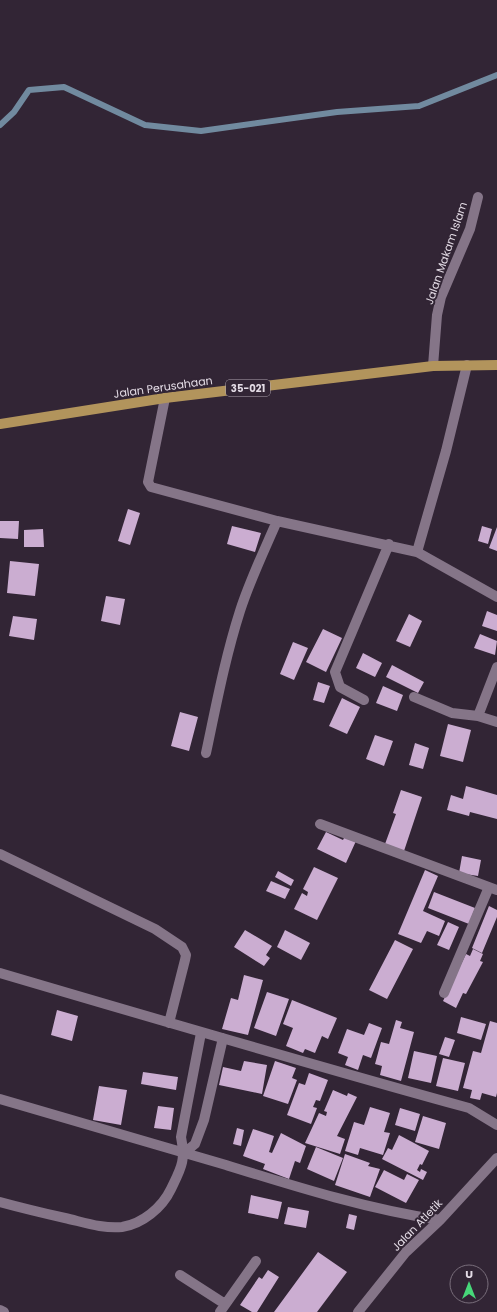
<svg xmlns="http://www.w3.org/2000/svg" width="497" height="1312" viewBox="0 0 497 1312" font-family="Poppins,sans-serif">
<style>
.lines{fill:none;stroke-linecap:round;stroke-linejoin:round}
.stream{stroke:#718a9f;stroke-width:6}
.building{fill:#cbadd1}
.minor{stroke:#857588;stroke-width:10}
.major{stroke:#b2945c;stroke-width:10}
.labels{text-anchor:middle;stroke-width:4;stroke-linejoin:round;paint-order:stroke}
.shield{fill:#322535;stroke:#aea4b0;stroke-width:1}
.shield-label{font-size:10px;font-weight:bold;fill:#e3dbe5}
.street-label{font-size:11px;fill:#e3dbe5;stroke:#322535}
</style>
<rect width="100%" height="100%" fill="#322535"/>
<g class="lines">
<path class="stream" d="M0,125L14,112L29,90L64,87L145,125L201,131L337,112L419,106L497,75"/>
</g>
<path class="building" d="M128,509L140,513L130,545L118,541Z
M0,521H19L18,539L0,538Z
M232,526L261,533L255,552L227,544Z
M482,526L492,529L488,544L478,541Z
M497,527V551L489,548Z
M43,529L44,547H24V530Z
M10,561L39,564L35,596L7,593Z
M106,596L125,599L120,625L101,621Z
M487,611L497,615V631L482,626Z
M409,614L422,621L410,647L396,641Z
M13,616L37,619L34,640L9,636Z
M323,629L342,638L326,672L306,662Z
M480,634L497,641L495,655L474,648Z
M293,642L308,648L294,680L280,674Z
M363,653L382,663L375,677L356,668Z
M392,665L424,682L418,693L386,677Z
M318,682L330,686L324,703L313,700Z
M383,686L403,695L397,711L376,703Z
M342,698L360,707L347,734L329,726Z
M180,712L198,717L189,751L171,746Z
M448,724L471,730L463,762L440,756Z
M375,735L393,741L384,766L366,759Z
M415,743L429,748L423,769L409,765Z
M466,786L497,795V819L470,812L469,816L447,810L451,795L463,799Z
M401,790L422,797L404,851L385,844L396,814L393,813Z
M326,832L343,840L345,836L356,841L346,863L317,849Z
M462,856L481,860L478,876L459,873Z
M314,867L338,878L317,920L294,909L302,893L307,896L308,892L303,889Z
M425,870L438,876L423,911L445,921L439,936L427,931L421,943L398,934Z
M278,871L294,880L291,886L275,877Z
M271,881L290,889L285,899L266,891Z
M434,892L475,908L469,924L428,908Z
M489,906L497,910V917L482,953L472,948Z
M448,922L459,927L449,950L437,945Z
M245,930L272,946L266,955L270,958L264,966L234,947Z
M285,930L310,943L301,960L277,947Z
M395,940L413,949L387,999L369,990Z
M473,949L483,954L480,961L483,962L466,994L463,993L456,1008L443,1001L466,954L470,956Z
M244,975L263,980L248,1035L222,1029L231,998L238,1000Z
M267,992L289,999L276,1036L254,1028Z
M292,1000L337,1018L328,1039L322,1036L315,1053L305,1049L303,1053L286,1046L293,1028L283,1024Z
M57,1010L78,1016L72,1041L51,1035Z
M461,1017L486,1024L481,1040L457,1033Z
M396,1020L402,1022L400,1028L414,1032L401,1081L380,1075L382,1066L375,1064L381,1042L389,1044Z
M490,1021L497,1023V1093L496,1097L482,1093L480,1100L470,1098L472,1090L463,1088L473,1051L481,1053Z
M369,1023L382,1028L371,1058L363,1055L358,1070L345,1065L348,1057L338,1053L347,1029L364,1035Z
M445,1037L455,1040L449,1057L439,1054Z
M414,1051L437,1056L431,1083L408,1078Z
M443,1058L465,1063L458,1091L436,1086Z
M244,1061L267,1065L262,1094L219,1085L223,1067L241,1071Z
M275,1061L296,1068L292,1078L297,1080L288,1104L263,1096Z
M143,1072L178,1077L176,1090L141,1084Z
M309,1073L328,1080L320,1101L316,1100L313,1107L317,1108L311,1124L287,1115L299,1083L305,1085Z
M99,1086L127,1090L121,1125L93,1120Z
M333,1090L347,1096L348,1093L357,1097L337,1136L345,1139L340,1154L305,1143L319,1113L326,1116L327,1112L324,1111Z
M158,1106L174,1108L171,1130L154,1128Z
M370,1107L390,1113L384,1132L390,1133L383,1155L360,1148L358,1155L345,1151L354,1122L364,1125Z
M400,1108L420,1114L415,1131L395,1125Z
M423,1116L446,1123L439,1149L415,1142Z
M237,1128L244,1130L241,1146L233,1144Z
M253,1129L274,1136L269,1152L272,1153L281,1133L306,1146L300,1163L295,1161L289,1179L263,1169L265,1164L243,1156Z
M399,1135L429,1151L422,1165L420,1164L417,1170L420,1172L421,1169L427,1172L423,1180L382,1159L388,1148L392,1150Z
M316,1147L343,1158L334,1181L307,1169Z
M345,1154L370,1163L368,1166L380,1169L370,1197L335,1185Z
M384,1170L404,1180L407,1174L419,1180L406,1203L375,1187Z
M251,1195L282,1202L278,1219L248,1213Z
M288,1207L309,1211L306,1228L284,1224Z
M349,1214L357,1216L354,1230L346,1228Z
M318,1252L347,1272L317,1312H274Z
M268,1270L279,1277L257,1312H252L240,1305L259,1277L262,1279Z"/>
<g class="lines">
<path class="minor" d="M433,366L437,315L441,297L470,229L478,197
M165,398L148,482L151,487L277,521L417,552L497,597
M417,552L446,451L467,365
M414,697L452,713L478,716L497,722
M364,700L340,687L335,672L389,544
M478,716L497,667
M206,753C216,706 225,658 240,611C250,580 264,551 277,521
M320,824L497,890
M0,854L155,929L182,947L186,955L185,960L169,1023
M0,973C156,1019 312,1065 469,1108L497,1125
M444,993L489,887
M0,1099C76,1121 151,1143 226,1165C297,1187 367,1209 440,1220
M184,1153L195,1144L204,1120L223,1038
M0,1202C22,1208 43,1213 65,1218C83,1222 103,1229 122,1227C142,1224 162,1208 171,1189C181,1168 186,1161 181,1137L201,1033
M180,1275L225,1304
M0,1310L4,1312
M220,1312L256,1261
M358,1312L406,1252L440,1220L497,1158"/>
<path class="major" d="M0,424L165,398L433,366L497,365"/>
</g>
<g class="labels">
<rect class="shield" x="226" y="380" width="44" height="16" rx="3"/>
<g class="shield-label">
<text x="248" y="392">35-021</text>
</g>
<g class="street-label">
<text transform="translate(446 253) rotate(-71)" y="4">Jalan Makam Islam</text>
<text transform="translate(163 387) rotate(-8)" y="4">Jalan Perusahaan</text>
<text transform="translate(417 1225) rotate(-46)" y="4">Jalan Atletik</text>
</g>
</g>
<g transform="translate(469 1284)"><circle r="19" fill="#322535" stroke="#796e7b"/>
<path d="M0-3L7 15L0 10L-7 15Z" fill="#47d779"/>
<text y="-6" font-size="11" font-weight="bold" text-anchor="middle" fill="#e3dbe5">U</text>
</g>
</svg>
